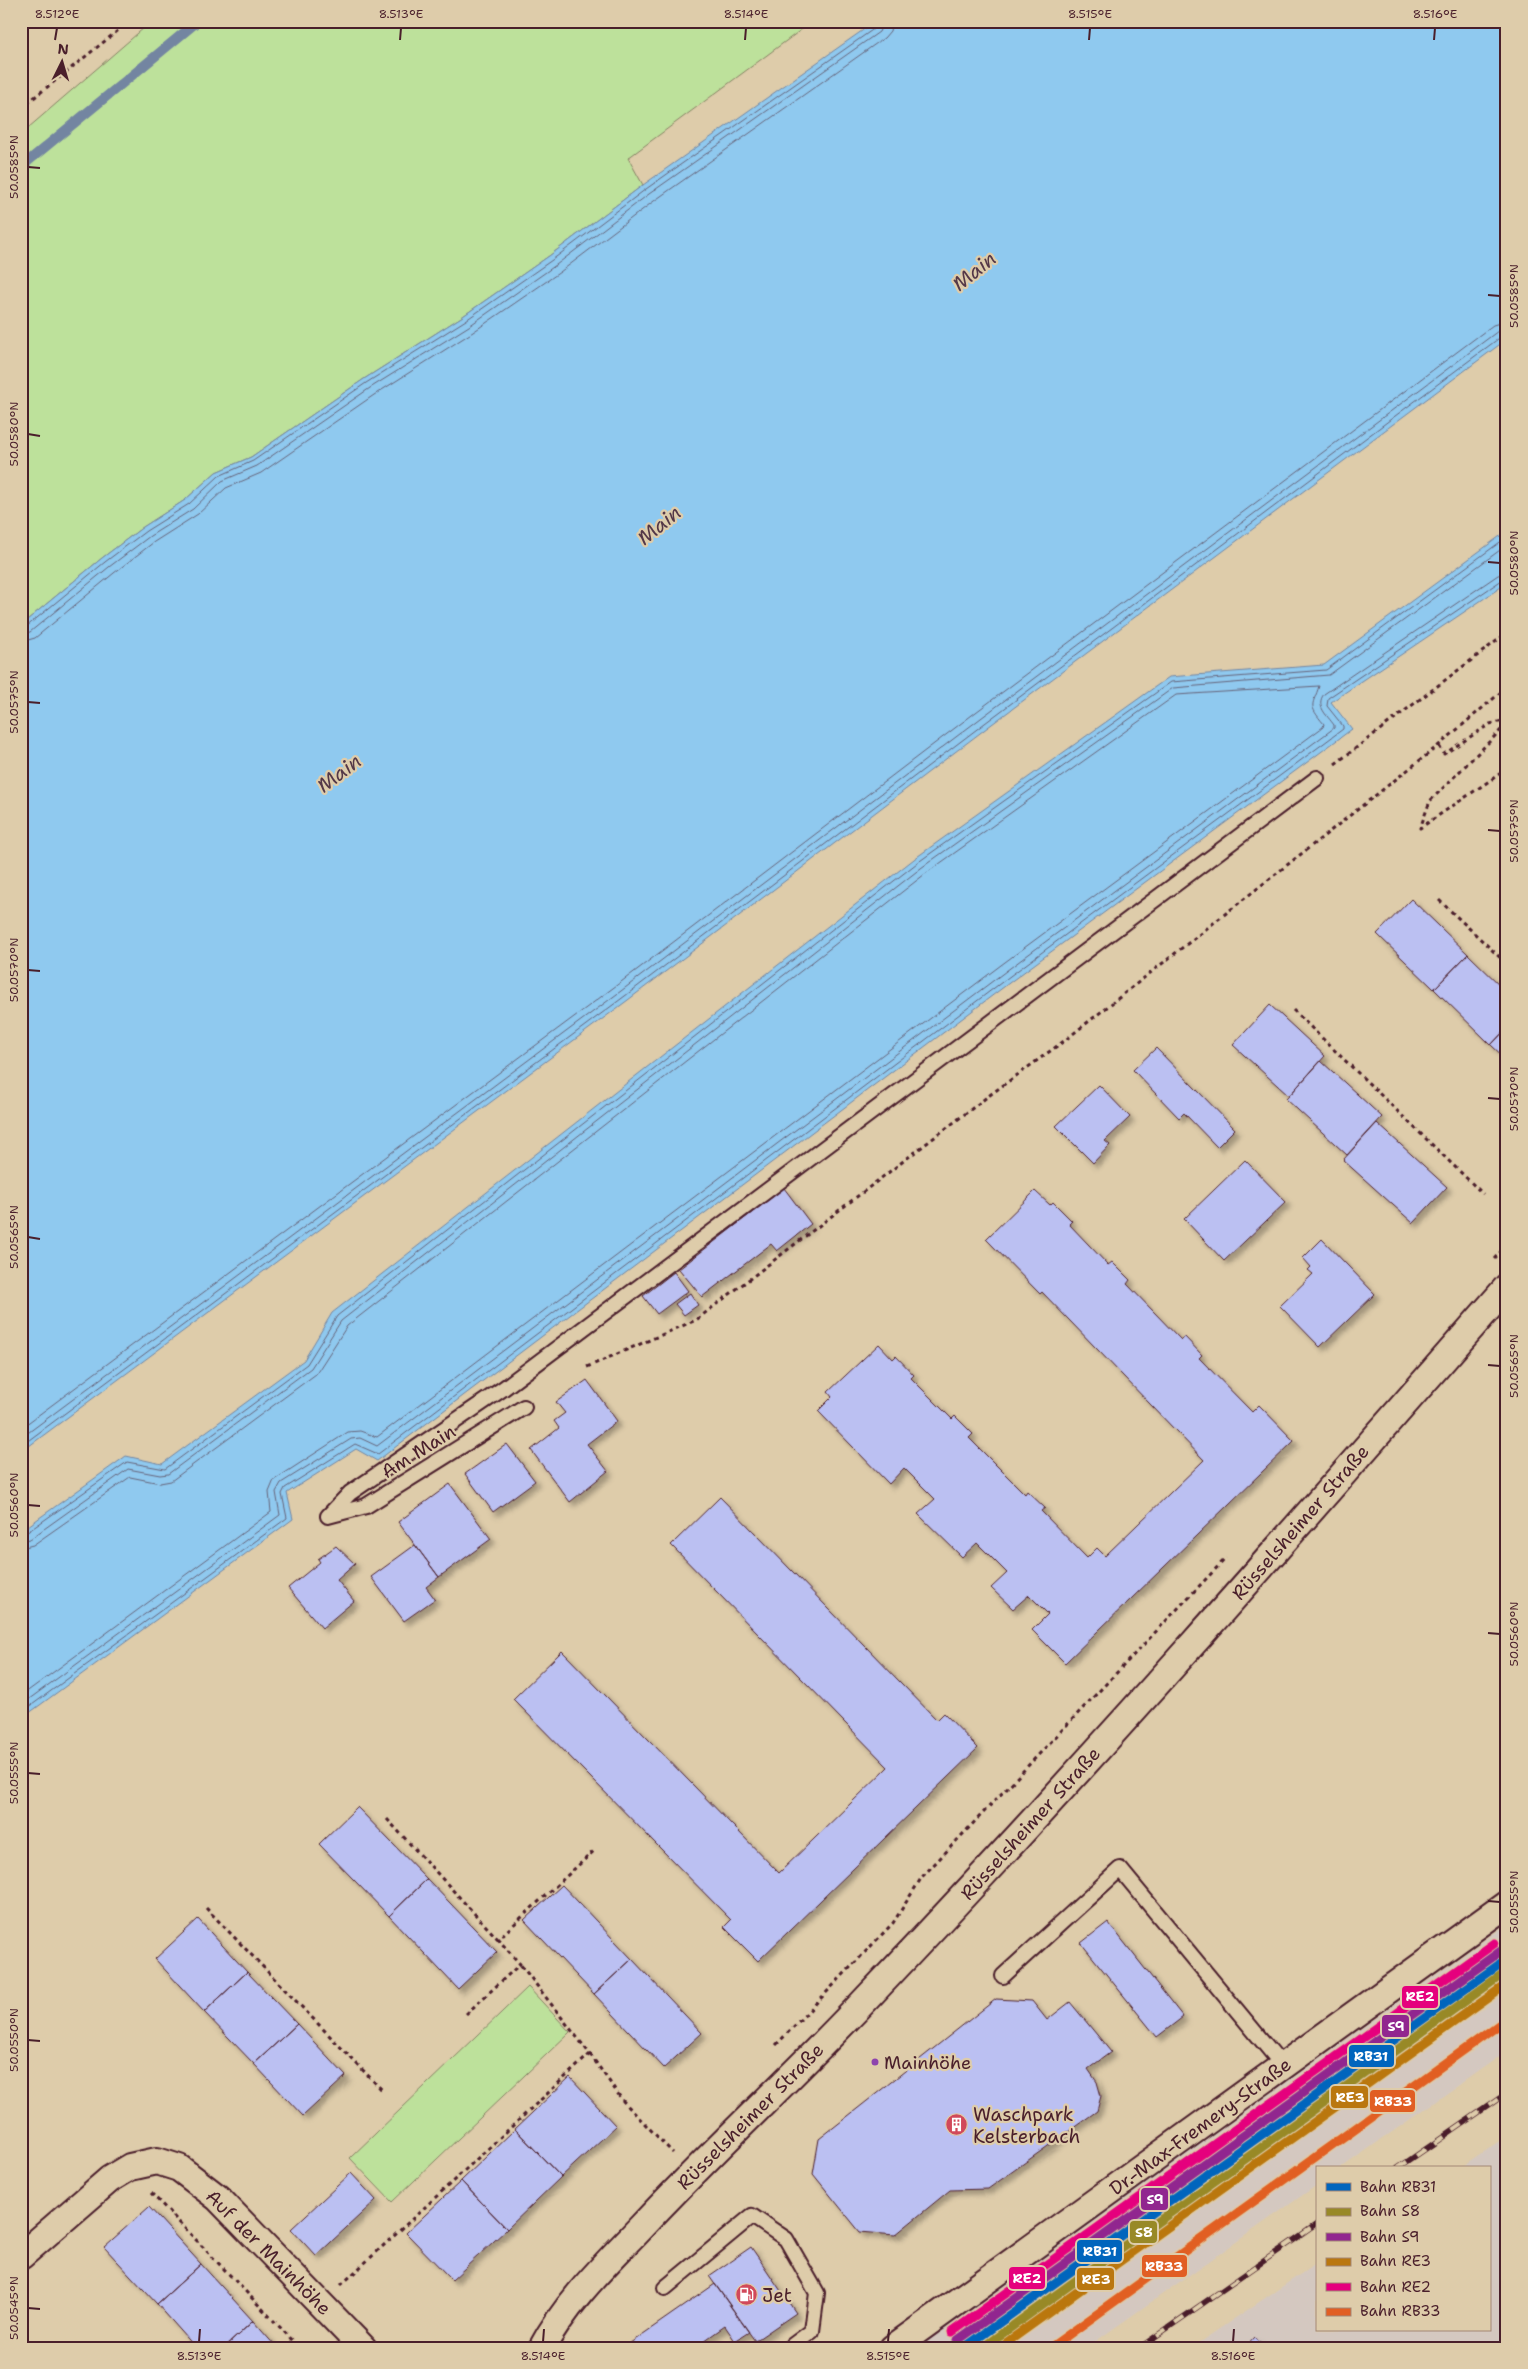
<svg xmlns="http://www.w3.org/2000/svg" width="1528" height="2369" viewBox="0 0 1528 2369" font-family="'Shantell Sans',sans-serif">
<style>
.built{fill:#d4c8c0}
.green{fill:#bde19b;stroke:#848063}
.water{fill:#8fc9ef;stroke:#7385a1}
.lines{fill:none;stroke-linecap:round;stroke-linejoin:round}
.shore{stroke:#666379;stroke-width:1}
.stream{stroke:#7385a1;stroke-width:10}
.building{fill:#bbc0f2;stroke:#4a1f2b;filter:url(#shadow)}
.lane-casing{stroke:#4a1f2b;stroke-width:18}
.street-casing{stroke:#4a1f2b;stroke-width:30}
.path{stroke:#4a1f2b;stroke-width:3;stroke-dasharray:4 4;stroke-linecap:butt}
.lane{stroke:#deccaa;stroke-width:14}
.street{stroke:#deccaa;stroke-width:26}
.rail-casing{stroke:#4a1f2b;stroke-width:5.5}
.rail{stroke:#deccaa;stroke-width:4;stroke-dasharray:11;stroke-linecap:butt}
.rail-1-casing{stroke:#deccaa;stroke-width:12}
.rail-2-casing{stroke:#deccaa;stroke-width:12}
.rail-3-casing{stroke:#deccaa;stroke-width:12}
.rail-4-casing{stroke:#deccaa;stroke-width:12}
.rail-5-casing{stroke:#deccaa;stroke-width:12}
.rail-6-casing{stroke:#deccaa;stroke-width:12}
.rail-1{stroke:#0065bd;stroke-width:9}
.rail-2{stroke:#988927;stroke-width:9}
.rail-3{stroke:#91268f;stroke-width:9}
.rail-4{stroke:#ba770f;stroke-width:9}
.rail-5{stroke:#e5007d;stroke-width:9}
.rail-6{stroke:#e15e23;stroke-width:9}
.ticks{fill:none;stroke:#4a1f2b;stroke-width:2}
.bus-dot{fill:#8e44ad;stroke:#deccaa;stroke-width:2}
.labels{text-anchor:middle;stroke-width:4.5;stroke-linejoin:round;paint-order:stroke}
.bus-label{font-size:18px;fill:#4a1f2b;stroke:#deccaa;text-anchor:start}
.street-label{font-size:19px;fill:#4a1f2b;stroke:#deccaa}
.poi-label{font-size:19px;fill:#4a1f2b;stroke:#deccaa;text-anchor:start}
.water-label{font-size:20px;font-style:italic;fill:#543848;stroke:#deccaa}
.line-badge{stroke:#deccaa;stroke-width:2}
.badge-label{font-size:14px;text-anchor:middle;font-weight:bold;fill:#fff}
.neatline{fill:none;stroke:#4a1f2b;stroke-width:2}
.ticks-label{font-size:12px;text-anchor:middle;fill:#4a1f2b}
</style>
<defs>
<filter id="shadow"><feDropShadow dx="4.5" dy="4.5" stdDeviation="2.5" flood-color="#0004"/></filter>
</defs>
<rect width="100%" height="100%" fill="#deccaa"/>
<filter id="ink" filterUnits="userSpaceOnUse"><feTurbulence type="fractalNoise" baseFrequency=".02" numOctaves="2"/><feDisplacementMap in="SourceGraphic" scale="10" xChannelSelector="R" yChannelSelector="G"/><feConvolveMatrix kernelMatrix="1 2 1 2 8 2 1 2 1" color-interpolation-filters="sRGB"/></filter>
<g filter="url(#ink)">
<path class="built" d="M1507,1924V2051L1341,2168H1317V2185L1086,2348H917Z
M1507,2136V2348H1191L1317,2263V2330H1489V2168H1459Z"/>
<path class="green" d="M152,21H813L628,158L643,185L549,256L463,316L364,379L251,457L216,472L185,500L143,527L102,558L21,625V134Z
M528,1987L570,2032L392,2202L350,2158Z"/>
<path class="water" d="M876,21H1507V339L988,727L628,1000L21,1452V625L102,558L143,527L185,500L216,472L251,457L364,379L463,316L549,256L643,185Z
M1507,531V583L1331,702L1352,729L1013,980L377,1461L356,1449L287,1493L293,1519L21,1719V1531L126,1456L162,1464L304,1360L332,1313L914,859L1169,677L1324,665Z"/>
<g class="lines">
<path class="shore" d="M21,628L26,627L105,562L146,531L189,504L219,476L253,461L366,383L466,320L552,260L646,189L875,28L878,21
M21,634L30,632L109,567L150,536L193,509L222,481L257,466L370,388L469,326L556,265L649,194L879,32L884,21
M21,642L35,638L114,573L154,542L198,514L226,488L261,473L374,395L473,332L560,272L654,201L884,38L890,31L892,21
M21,1428L617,985L976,712L1493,325L1507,321
M21,1438L621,991L981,718L1498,331L1507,329
M21,1446L625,996L985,723L1502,336L1507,335
M21,1534L26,1533L127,1462L165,1469L307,1364L337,1316L917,863L1171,682L1326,670L1507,537
M21,1541L30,1539L128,1469L160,1475L168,1474L311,1368L341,1321L921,868L1173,688L1329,675L1507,545
M21,1548L33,1545L130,1477L160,1483L171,1481L316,1374L347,1326L925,874L1176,695L1319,686C1313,706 1307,704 1324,724L1323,727L1001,965L377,1437L360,1431L348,1432L274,1480L269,1492L271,1512L21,1696
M21,1705L280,1515L276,1492L281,1483L351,1439L360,1438L377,1446L1006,971L1334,728V725C1327,715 1315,706 1324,694L1498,575L1507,573
M21,1713L287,1518L282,1494L285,1488L355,1444L378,1454L1010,976L1343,729V726L1327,706L1328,698L1502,580L1507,579"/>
<path class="stream" d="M21,167L198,21"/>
</g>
<path class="building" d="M1411,899L1468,954L1434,989L1377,934Z
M1468,954L1507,992V1028L1491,1045L1434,989Z
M1270,1005L1325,1056L1289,1096L1233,1045Z
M1507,1028V1060L1491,1045Z
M1156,1048L1235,1129L1217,1147L1184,1113L1179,1118L1133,1070Z
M1321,1061L1382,1117L1347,1155L1286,1099Z
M1099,1085L1130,1117L1105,1141L1110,1145L1093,1163L1056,1126Z
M1377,1123L1447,1187L1413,1223L1343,1160Z
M1245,1160L1286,1202L1224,1261L1184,1219Z
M784,1188L811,1224L777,1251L771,1244L702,1297L679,1269Z
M1035,1191L1050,1205L1053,1202L1072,1221L1069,1224L1108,1265L1112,1262L1130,1280L1127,1284L1181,1340L1184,1336L1202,1355L1199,1358L1252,1412L1259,1405L1294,1441L1065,1663L1032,1630L1048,1614L1029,1595L1013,1609L991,1588L1007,1573L977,1543L962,1557L918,1514L935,1499L904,1468L889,1484L818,1411L832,1397L828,1392L879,1344L893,1359L896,1356L914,1375L911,1378L952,1419L955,1416L973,1434L969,1438L1025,1494L1027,1491L1045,1508L1041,1511L1087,1558L1097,1548L1105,1556L1204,1460L1042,1292L1040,1294L986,1239Z
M1322,1239L1375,1294L1320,1347L1280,1306L1313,1274L1308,1270L1311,1267L1303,1258Z
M674,1272L688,1291L657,1314L643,1296Z
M690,1293L698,1305L684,1315L675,1304Z
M587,1380L617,1421L587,1444L608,1471L570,1502L531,1450L559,1428L554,1421L565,1413L556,1402Z
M507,1444L535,1481L493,1512L465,1474Z
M450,1484L491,1539L439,1577L398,1522Z
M720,1497L937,1720L944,1713L978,1748L758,1961L724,1927L731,1920L513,1699L562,1651L779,1873L888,1767L671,1545Z
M415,1545L439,1577L426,1587L435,1599L404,1621L371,1577Z
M336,1546L355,1564L337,1580L354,1601L322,1628L288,1588L320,1562L318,1559Z
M357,1807L427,1879L389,1916L319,1844Z
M427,1879L497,1952L458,1989L389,1916Z
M562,1885L632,1959L594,1994L524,1920Z
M198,1919L247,1972L204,2012L155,1959Z
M1108,1922L1183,2017L1157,2037L1081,1943Z
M632,1959L702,2033L664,2068L594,1994Z
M247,1972L297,2024L254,2064L204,2012Z
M996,1999L1032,2001L1047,2020L1070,2002L1111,2052L1088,2069L1097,2082L1101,2096L1097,2111L988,2189L950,2190L895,2235L860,2232L813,2174L819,2139Z
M297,2024L346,2076L303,2116L254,2064Z
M570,2077L616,2126L561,2177L515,2129Z
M515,2129L561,2177L507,2229L461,2181Z
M351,2173L376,2200L316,2256L291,2229Z
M461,2181L507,2229L452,2280L406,2233Z
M149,2207L201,2264L157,2304L104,2247Z
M751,2247L796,2313L755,2341L709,2276Z
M201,2264L253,2321L224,2348H196L157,2304Z
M715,2284L749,2332L735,2341L725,2326L694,2348H623Z
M253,2321L277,2348H224Z
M1254,2338L1266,2348H1245Z"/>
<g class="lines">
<defs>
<path id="lane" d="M328,1516L350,1493L504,1388L1317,778
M328,1516L366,1506L524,1407
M1003,1976L1120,1869L1283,2066
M665,2288L752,2216L786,2239L817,2293L812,2331L789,2348"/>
<path id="street" d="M21,2256L110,2179L130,2167L157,2161L179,2168L218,2198L363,2348
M542,2348C567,2301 606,2264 642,2226C716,2147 796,2074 870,1995C1089,1765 1298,1526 1507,1287
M893,2348L1507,1904"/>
</defs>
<use href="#lane" class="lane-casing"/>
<use href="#street" class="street-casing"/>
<path class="path" d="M21,108L130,21
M1507,724L1430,801L1420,828L1507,769
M1439,746L1444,754L1490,724L1507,720
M1335,764L1507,633
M1439,900L1507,964
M1293,1010L1483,1194
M1494,1259L1507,1245
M587,1367L696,1320L987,1097L1064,1041L1438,746L1507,687
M387,1819L498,1939
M206,1908L384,2092
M466,2014L520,1964L498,1939L595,1850
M776,2045L893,1923L922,1877L1226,1558
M590,2054L623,2101L673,2153
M151,2193L298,2346L311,2348
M341,2285L590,2054L520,1964"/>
<use href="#lane" class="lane"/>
<use href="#street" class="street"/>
<defs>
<path id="rail" d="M1398,2168L1507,2093
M1139,2348L1317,2224"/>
</defs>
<use href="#rail" class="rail-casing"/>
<use href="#rail" class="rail"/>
<defs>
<path id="rail-1" d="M964,2348L1507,1959"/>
<path id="rail-2" d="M982,2348L1507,1971"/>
<path id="rail-3" d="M958,2340L1501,1951"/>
<path id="rail-4" d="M999,2348L1507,1984"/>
<path id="rail-5" d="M952,2332L1495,1943"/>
<path id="rail-6" d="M1050,2348L1507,2019"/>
</defs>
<use href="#rail-1" class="rail-1-casing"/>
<use href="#rail-2" class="rail-2-casing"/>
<use href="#rail-3" class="rail-3-casing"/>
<use href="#rail-4" class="rail-4-casing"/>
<use href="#rail-5" class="rail-5-casing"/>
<use href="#rail-6" class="rail-6-casing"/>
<use href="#rail-1" class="rail-1"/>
<use href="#rail-2" class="rail-2"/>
<use href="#rail-3" class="rail-3"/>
<use href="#rail-4" class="rail-4"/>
<use href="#rail-5" class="rail-5"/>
<use href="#rail-6" class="rail-6"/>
</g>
</g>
<path class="ticks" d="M55,40L57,28M400,40L401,28M745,40L746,28M1089,40L1090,28M1434,40L1435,28M28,167L40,168M1488,295L1500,296M28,434L40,436M1488,562L1500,563M28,702L40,703M1488,830L1500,831M28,970L40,971M1488,1098L1500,1099M28,1237L40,1239M1488,1365L1500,1366M28,1505L40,1506M1488,1633L1500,1634M28,1773L40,1774M1488,1901L1500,1902M28,2040L40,2041M28,2308L40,2309M199,2342L200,2329M543,2342L544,2329M888,2342L889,2329M1233,2342L1234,2329"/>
<defs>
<symbol id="building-disc" viewBox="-11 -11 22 22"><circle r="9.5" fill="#d1495b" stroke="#deccaa"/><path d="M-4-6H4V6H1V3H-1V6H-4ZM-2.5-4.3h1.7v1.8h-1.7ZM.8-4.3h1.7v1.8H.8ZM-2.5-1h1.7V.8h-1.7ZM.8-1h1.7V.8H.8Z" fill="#fff"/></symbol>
<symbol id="fuel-disc" viewBox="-11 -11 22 22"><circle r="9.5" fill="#d1495b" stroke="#deccaa"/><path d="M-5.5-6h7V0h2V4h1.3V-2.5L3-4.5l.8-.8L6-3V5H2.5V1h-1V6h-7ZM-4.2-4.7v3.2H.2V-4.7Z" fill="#fff"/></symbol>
</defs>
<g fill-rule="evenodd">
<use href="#building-disc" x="944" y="2112" width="25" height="25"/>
<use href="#fuel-disc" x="734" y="2282" width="25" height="25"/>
</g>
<circle class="bus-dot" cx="875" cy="2062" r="4.5"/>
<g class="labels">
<g class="bus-label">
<text x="884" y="2069">Mainhöhe</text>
</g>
<g class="street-label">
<text transform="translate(418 1451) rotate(-32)" y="7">Am Main</text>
<text transform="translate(1300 1522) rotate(-49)" y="7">Rüsselsheimer Straße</text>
<text transform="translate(1030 1823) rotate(-48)" y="7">Rüsselsheimer Straße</text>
<text transform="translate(750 2116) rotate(-45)" y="7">Rüsselsheimer Straße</text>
<text transform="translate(1200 2126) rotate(-36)" y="7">Dr.-Max-Fremery-Straße</text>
<text transform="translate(269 2252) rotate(45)" y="7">Auf der Mainhöhe</text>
</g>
<g class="poi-label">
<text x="973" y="2121">Waschpark<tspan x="973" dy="22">Kelsterbach</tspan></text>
<text x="762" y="2302">Jet</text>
</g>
<g class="water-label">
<text transform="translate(974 271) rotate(-39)" y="7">Main</text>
<text transform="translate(659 525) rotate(-39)" y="7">Main</text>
<text transform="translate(339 773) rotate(-37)" y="7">Main</text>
</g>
</g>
<g class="line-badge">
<rect x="1401" y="1985" width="38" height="24" rx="5" fill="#e5007d"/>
<rect x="1381" y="2014" width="29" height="24" rx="5" fill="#91268f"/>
<rect x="1348" y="2044" width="47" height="24" rx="5" fill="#0065bd"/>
<rect x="1330" y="2085" width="39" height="24" rx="5" fill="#ba770f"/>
<rect x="1369" y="2089" width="47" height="24" rx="5" fill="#e15e23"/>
<rect x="1140" y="2187" width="29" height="24" rx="5" fill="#91268f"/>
<rect x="1129" y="2220" width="29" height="24" rx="5" fill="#988927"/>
<rect x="1076" y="2239" width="47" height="24" rx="5" fill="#0065bd"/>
<rect x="1141" y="2254" width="47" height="24" rx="5" fill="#e15e23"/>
<rect x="1008" y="2266" width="38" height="24" rx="5" fill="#e5007d"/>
<rect x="1076" y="2267" width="39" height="24" rx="5" fill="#ba770f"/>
</g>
<g class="badge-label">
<text x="1420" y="2001">RE2</text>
<text x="1396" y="2031">S9</text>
<text x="1371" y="2061">RB31</text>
<text x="1350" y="2102">RE3</text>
<text x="1393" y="2106">RB33</text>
<text x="1155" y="2204">S9</text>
<text x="1144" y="2237">S8</text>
<text x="1100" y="2256">RB31</text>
<text x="1164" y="2271">RB33</text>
<text x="1027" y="2283">RE2</text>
<text x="1096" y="2284">RE3</text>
</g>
<rect width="1528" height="2369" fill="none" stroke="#deccaa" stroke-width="55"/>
<rect x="1316" y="2166" width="175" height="165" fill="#deccaa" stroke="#a38777"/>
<rect x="1326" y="2183" width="25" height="8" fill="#0065bd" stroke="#a38777"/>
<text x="1360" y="2192" font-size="15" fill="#4a1f2b">Bahn RB31</text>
<rect x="1326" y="2208" width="25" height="8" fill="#988927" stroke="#a38777"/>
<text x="1360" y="2216" font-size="15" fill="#4a1f2b">Bahn S8</text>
<rect x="1326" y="2233" width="25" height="8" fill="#91268f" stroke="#a38777"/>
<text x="1360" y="2242" font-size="15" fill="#4a1f2b">Bahn S9</text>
<rect x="1326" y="2258" width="25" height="8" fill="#ba770f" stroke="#a38777"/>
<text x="1360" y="2266" font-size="15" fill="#4a1f2b">Bahn RE3</text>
<rect x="1326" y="2283" width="25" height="8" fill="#e5007d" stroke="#a38777"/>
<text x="1360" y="2292" font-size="15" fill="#4a1f2b">Bahn RE2</text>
<rect x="1326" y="2308" width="25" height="8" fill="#e15e23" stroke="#a38777"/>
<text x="1360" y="2316" font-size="15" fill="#4a1f2b">Bahn RB33</text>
<g transform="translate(62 62) rotate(5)" stroke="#deccaa" stroke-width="4" paint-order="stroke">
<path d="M0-4L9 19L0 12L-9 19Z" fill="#4a1f2b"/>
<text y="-8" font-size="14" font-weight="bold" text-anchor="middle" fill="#4a1f2b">N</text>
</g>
<rect x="28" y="28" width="1472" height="2314" class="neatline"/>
<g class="ticks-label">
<text x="57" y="18">8.512°E</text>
<text x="401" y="18">8.513°E</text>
<text x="746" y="18">8.514°E</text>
<text x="1090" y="18">8.515°E</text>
<text x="1435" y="18">8.516°E</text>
<text transform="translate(14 167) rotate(-90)" y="4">50.0585°N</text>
<text transform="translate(1514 296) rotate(-90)" y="4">50.0585°N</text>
<text transform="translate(14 434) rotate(-90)" y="4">50.0580°N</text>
<text transform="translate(1514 563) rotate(-90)" y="4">50.0580°N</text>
<text transform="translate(14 702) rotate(-90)" y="4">50.0575°N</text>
<text transform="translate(1514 831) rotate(-90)" y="4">50.0575°N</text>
<text transform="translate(14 970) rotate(-90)" y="4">50.0570°N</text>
<text transform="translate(1514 1099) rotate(-90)" y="4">50.0570°N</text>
<text transform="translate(14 1237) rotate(-90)" y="4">50.0565°N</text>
<text transform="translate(1514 1366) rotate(-90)" y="4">50.0565°N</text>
<text transform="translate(14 1505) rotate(-90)" y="4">50.0560°N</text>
<text transform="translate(1514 1634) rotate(-90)" y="4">50.0560°N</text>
<text transform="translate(14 1773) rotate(-90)" y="4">50.0555°N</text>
<text transform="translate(1514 1902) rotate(-90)" y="4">50.0555°N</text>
<text transform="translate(14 2040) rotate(-90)" y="4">50.0550°N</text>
<text transform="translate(14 2308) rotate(-90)" y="4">50.0545°N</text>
<text x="199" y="2360">8.513°E</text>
<text x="543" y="2360">8.514°E</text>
<text x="888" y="2360">8.515°E</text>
<text x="1233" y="2360">8.516°E</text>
</g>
</svg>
